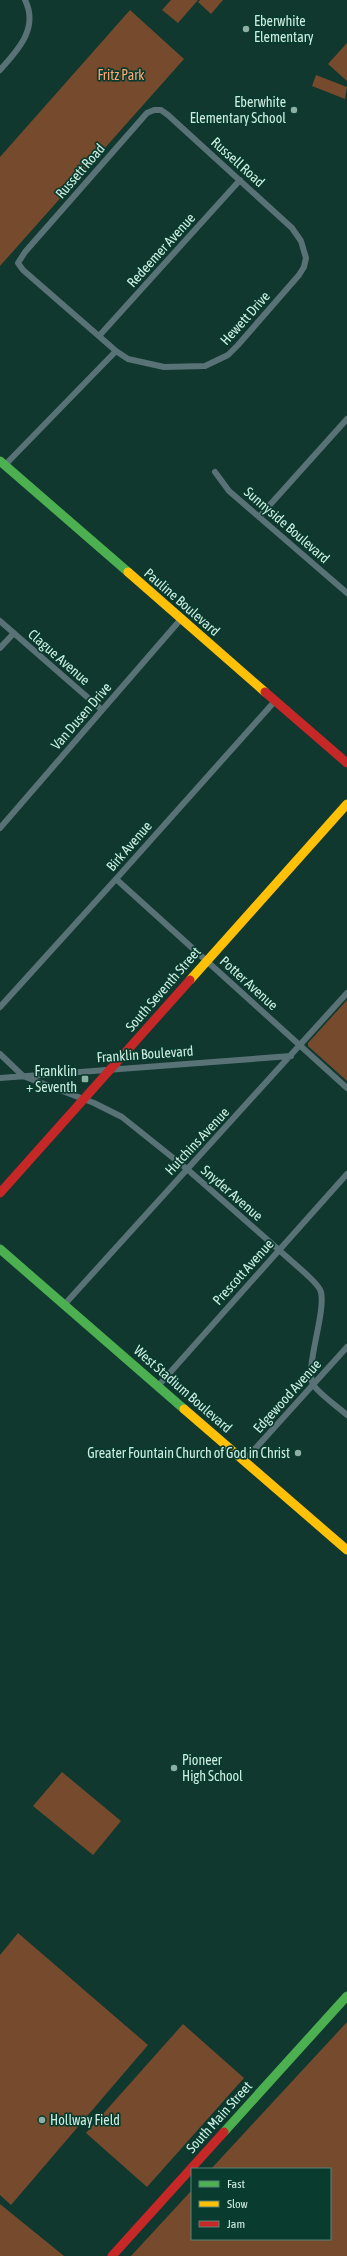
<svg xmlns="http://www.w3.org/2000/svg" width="347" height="2256" viewBox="0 0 347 2256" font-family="'Asap Condensed',sans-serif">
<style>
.green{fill:#764a2c}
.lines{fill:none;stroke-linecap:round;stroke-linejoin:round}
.street{stroke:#597276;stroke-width:6}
.fast{stroke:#4caf50;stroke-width:9}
.slow{stroke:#ffc107;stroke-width:9}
.jam{stroke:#c62828;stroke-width:9}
.poi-dot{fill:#8caea3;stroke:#093b2e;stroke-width:1.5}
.labels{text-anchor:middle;stroke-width:3.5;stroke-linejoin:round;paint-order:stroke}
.poi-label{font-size:14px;fill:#cfeee2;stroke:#093b2e;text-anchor:start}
.park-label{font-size:14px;fill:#fea875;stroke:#093b2e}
.street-label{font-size:14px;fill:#cfeee2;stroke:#093b2e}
</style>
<rect width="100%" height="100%" fill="#10382f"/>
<path class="green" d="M171,0H198L178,23L162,10Z
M200,0H223L211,14L198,2Z
M130,10L184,59L0,266V157Z
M347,43V81L328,64Z
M316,75L347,87L345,99L312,86Z
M347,1000V1081L308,1046V1043Z
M62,1772L121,1821L93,1855L33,1806Z
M18,1933L148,2045L11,2205L0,2195V1955Z
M347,2022V2256H131L192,2190V2239H330V2169H211Z
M183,2024L244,2078L147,2187L86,2133Z
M0,2204L64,2256H0Z"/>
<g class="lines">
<path class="street" d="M0,70C18,50 39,28 25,0
M154,110H161L168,115L292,228L301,241L306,258L304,267L299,275L238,345L228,355L205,366L164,367L128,359L116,351L23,270L18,263L25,252L147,113Z
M99,336L240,180
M5,465L116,351
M215,472L229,491L347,593
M259,517L347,419
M0,621L102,710
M0,648L14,633
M0,828L181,619
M116,879L347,1088
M0,1007L116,879L275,701
M0,1054L23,1076L94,1103L122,1117L187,1169L305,1273C310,1278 319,1285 321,1292C326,1314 303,1372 314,1386C323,1397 337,1406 347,1415
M0,1078L291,1056
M64,1305L347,993
M158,1386L347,1174
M244,1461L347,1347"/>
<path class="fast" d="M0,461L128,572
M0,1249L184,1409
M224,2132L347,1996"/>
<path class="slow" d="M128,572L265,692
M190,980L347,804
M184,1409L347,1550"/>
<path class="jam" d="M265,692L347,763
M0,1193L190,980
M112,2256L224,2132"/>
</g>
<g class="poi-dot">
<circle cx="246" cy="29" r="4"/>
<circle cx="294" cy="110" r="4"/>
<rect x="81" y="1075" width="8" height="8" rx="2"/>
<circle cx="298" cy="1453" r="4"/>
<circle cx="174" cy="1768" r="4"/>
<circle cx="42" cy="2120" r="4"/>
</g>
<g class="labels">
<g class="poi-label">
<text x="254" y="26">Eberwhite<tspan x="254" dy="16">Elementary</tspan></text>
<text x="286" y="107" text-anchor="end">Eberwhite<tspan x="286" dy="16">Elementary School</tspan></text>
<text x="77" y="1076" text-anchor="end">Franklin<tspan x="77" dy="16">+ Seventh</tspan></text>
<text x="290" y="1458" text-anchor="end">Greater Fountain Church of God in Christ</text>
<text x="182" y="1765">Pioneer<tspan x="182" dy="16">High School</tspan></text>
<text x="50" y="2125">Hollway Field</text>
</g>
<g class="park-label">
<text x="121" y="80">Fritz Park</text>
</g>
<g class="street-label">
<text transform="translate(238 162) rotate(42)" y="5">Russell Road</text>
<text transform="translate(80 171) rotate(-49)" y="5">Russett Road</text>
<text transform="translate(161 250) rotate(-48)" y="5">Redeemer Avenue</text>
<text transform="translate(245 318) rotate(-48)" y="5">Hewett Drive</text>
<text transform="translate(287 525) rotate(41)" y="5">Sunnyside Boulevard</text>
<text transform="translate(182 602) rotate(41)" y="5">Pauline Boulevard</text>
<text transform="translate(59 657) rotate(41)" y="5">Clague Avenue</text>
<text transform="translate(81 716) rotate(-49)" y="5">Van Dusen Drive</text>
<text transform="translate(129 846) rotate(-49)" y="5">Birk Avenue</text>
<text transform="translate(249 983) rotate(42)" y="5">Potter Avenue</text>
<text transform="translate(163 989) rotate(-49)" y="5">South Seventh Street</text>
<text transform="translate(145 1054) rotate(-4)" y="5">Franklin Boulevard</text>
<text transform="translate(197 1141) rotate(-47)" y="5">Hutchins Avenue</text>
<text transform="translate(232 1193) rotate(41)" y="5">Snyder Avenue</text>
<text transform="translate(243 1272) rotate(-48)" y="5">Prescott Avenue</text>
<text transform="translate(183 1389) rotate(41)" y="5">West Stadium Boulevard</text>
<text transform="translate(287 1396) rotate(-48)" y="5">Edgewood Avenue</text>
<text transform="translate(219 2117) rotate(-48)" y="5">South Main Street</text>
</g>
</g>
<rect x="191" y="2168" width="140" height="72" fill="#093b2e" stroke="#588376"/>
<rect x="199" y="2181" width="20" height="6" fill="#4caf50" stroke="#588376"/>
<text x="227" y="2188" font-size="12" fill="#cfeee2">Fast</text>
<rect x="199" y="2201" width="20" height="6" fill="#ffc107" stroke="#588376"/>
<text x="227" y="2208" font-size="12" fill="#cfeee2">Slow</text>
<rect x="199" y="2221" width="20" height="6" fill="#c62828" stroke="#588376"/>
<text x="227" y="2228" font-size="12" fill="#cfeee2">Jam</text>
</svg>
